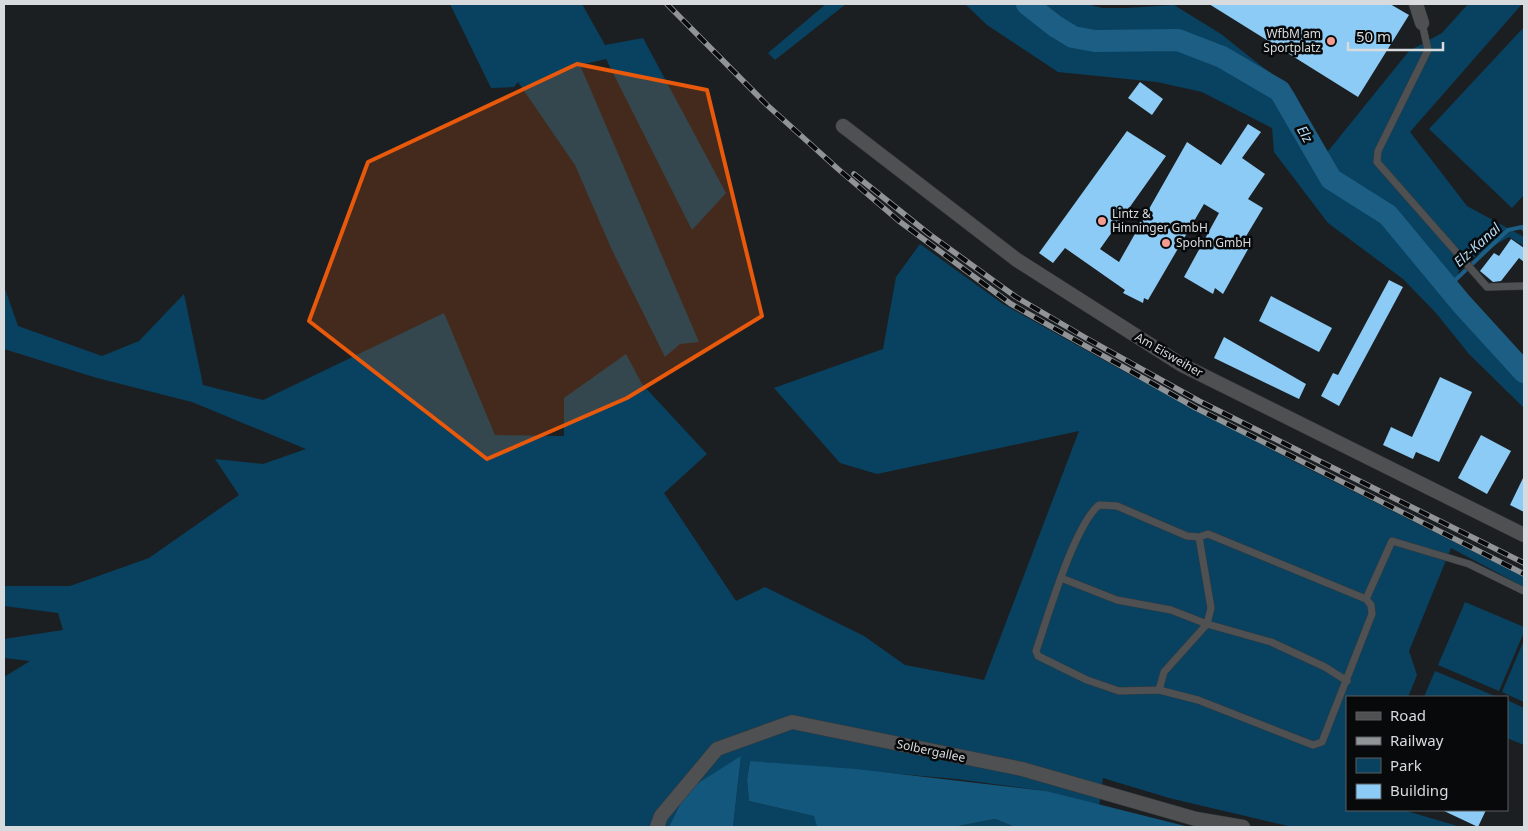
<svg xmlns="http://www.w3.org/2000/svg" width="1528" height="831" viewBox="0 0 1528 831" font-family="'Noto Sans',sans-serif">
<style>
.green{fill:#084260}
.forest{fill:#13577c}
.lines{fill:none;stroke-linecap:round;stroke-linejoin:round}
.stream{stroke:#1d5e84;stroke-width:4}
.river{stroke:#1d5e84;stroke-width:22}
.building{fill:#8ccbf5}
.service-casing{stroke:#36393c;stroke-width:8}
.minor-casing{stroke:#36393c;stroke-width:15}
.tertiary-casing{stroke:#36393c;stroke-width:15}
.service{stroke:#4f5052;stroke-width:7}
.minor{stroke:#4f5052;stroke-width:14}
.tertiary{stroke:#4f5052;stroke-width:14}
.rail-casing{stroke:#919497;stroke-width:5.5}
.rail{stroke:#07090a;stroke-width:4;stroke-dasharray:11;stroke-linecap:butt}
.marked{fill:#e8590c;fill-opacity:0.2;stroke:#e8590c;stroke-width:4;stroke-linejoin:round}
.poi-dot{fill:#f59c90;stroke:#07090a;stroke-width:2}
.labels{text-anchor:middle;stroke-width:5;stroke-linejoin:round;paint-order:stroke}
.poi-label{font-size:12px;fill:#d8dbdd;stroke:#07090a;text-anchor:start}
.street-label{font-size:12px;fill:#d8dbdd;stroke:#07090a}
.water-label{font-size:14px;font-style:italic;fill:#b3daf5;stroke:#07090a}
</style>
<rect width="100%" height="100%" fill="#1c1f22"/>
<path class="green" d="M450,4H582L605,45L643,38L726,193L692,230L606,59L580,65L699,342L680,344L665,357L612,250L575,165L518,82L514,87L491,88Z
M826,4H846L775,60L768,53Z
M965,4H1087L1102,8H1127L1174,5L1221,34L1294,92L1325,155L1409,51L1442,33L1468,4H1522L1410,132L1467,206L1524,237V246L1509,237L1460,265L1456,285L1524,367V408L1469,354L1436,313L1403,279L1328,223L1274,152L1272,128L1202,92L1157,82L1058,72L987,25Z
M1524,27V195L1512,208L1429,129Z
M920,244L1003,304L1127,373L1295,462L1524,577V587L1451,548L1409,651L1417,675L1408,697H1347V810H1403L1461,827H1292L1169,798L1103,778L1099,806L1046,791L957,779L750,761L747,780L749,801L815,816L817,827H733L741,757L687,790L669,827H4V677L30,661L4,658V639L63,630L58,613L4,606V586H70L149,558L239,495L215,459L263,464L306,449L192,402L97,378L4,349V286L18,326L102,356L139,341L184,294L203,385L263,400L444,313L495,435L564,436V398L626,354L642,384L707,454L664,493L736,601L765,587L864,636L905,665L984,680L1079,431L877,474L840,463L774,388L883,349L896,277Z
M1465,602L1524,627V632L1499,691L1438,665Z
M1524,640V702L1502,692Z
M1435,671L1497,697H1424Z
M1507,700L1524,708V745L1507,738Z
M995,819L1015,827H953Z"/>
<path class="forest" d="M741,756L733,827H669L687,790Z
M750,761L856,769L1046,791L1189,827H1015L995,819L953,827H817L814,816L749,801L747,780Z"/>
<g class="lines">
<path class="stream" d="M1449,286L1508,230L1522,227L1524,230"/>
<path class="river" d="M1027,4L1055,26L1073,37L1095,41L1178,40L1222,57L1280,91L1331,179L1388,215L1461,303L1524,372"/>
</g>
<path class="building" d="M1209,4H1390L1409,15L1358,97Z
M1140,82L1163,99L1152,115L1128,98Z
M1248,124L1261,132L1242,158L1265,174L1248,199L1263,208L1245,238L1252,242L1223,294L1215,288L1213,294L1184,277L1219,213L1204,204L1148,300L1144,298L1143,303L1123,293L1125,290L1065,248L1053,263L1039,253L1127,131L1166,156L1100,249L1119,262L1187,142L1221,165Z
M1511,239L1524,248V262L1519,258L1501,281L1493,282L1480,271L1494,253L1499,256Z
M1389,280L1403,287L1339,406L1321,396L1333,373L1338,375Z
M1271,296L1332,328L1319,352L1259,321Z
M1224,337L1306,384L1299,399L1214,358Z
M1440,377L1472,392L1439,462L1416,452L1413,459L1383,445L1391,427L1412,437Z
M1481,435L1511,451L1487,494L1458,478Z
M1524,476V512L1510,505Z
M1442,810H1486L1478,827Z"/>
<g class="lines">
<defs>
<path id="service" d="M1422,23L1428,50L1378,151L1377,162L1487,287L1524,286
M1199,537L1208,534L1366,599
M1061,578L1117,600L1171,610L1207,624L1271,642L1325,667L1347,681
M1159,690L1164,672L1207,624L1211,608L1199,537L1187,536L1117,506L1099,505C1074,526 1048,616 1036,651L1038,656L1087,680L1119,691L1159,690L1198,700L1313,745L1322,742L1372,614L1371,605L1366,599L1392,541L1469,564L1524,591"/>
<path id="minor" d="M1416,4L1422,23
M843,126L1017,260L1182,365L1524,535"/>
<path id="tertiary" d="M657,827L661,816L717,749L792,722L1022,769L1196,819L1243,827"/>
</defs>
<use href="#service" class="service-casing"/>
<use href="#minor" class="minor-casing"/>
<use href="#tertiary" class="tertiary-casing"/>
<use href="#service" class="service"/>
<use href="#minor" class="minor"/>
<use href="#tertiary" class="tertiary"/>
<defs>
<path id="rail" d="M667,4L767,105L838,169L899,221L1011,304L1196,408L1524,574
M854,174L929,234L1016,297L1086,338L1199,401L1524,563"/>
</defs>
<use href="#rail" class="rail-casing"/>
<use href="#rail" class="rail"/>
</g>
<path class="marked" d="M577,64L707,90L762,316L627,398L487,459L309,321L368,162Z"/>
<g class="poi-dot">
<circle cx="1331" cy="41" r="5"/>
<circle cx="1102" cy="221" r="5"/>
<circle cx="1166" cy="243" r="5"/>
</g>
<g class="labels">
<g class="poi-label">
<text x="1321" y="38" text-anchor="end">WfbM am<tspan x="1321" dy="14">Sportplatz</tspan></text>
<text x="1112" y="218">Lintz &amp;<tspan x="1112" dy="14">Hinninger GmbH</tspan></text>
<text x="1176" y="247">Spohn GmbH</text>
</g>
<g class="street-label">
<text transform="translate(1169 355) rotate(30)" y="4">Am Eisweiher</text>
<text transform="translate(931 751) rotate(12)" y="4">Solbergallee</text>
</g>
<g class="water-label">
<text transform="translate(1305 134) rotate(60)" y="5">Elz</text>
<text transform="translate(1477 245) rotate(-42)" y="5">Elz-Kanal</text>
</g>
</g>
<rect width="1528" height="831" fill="none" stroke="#d8dbdd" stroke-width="10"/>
<rect x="1346" y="696" width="162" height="115" fill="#07090a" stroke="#5b5d5e"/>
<rect x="1356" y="712" width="25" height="8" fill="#4f5052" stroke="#5b5d5e"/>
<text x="1390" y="721" font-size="15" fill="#d8dbdd">Road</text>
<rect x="1356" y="737" width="25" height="8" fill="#919497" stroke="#5b5d5e"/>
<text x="1390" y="746" font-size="15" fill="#d8dbdd">Railway</text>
<rect x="1356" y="758" width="25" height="15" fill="#084260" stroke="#5b5d5e"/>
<text x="1390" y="771" font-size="15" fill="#d8dbdd">Park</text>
<rect x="1356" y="784" width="25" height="15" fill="#8ccbf5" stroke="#5b5d5e"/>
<text x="1390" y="796" font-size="15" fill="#d8dbdd">Building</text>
<path d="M1348 42v8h95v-8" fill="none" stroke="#d8dbdd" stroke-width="2.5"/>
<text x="1356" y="42" font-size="15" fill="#d8dbdd" stroke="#07090a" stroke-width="4" paint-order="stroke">50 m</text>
</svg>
